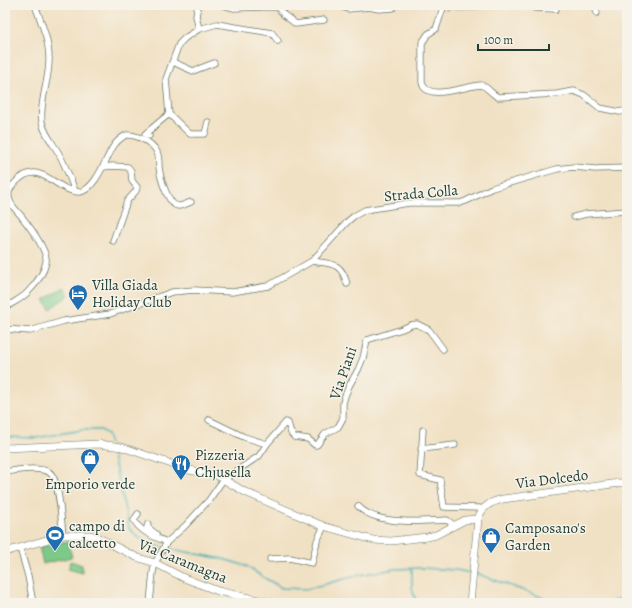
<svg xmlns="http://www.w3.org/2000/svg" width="632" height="608" viewBox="0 0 632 608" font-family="Alegreya,serif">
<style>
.green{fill:#7dc988;stroke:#4e835e}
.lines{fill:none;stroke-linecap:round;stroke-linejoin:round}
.stream{stroke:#3cadb4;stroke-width:1.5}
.minor-casing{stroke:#687666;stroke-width:7}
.tertiary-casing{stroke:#687666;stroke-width:8}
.secondary-casing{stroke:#687666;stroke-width:8}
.minor{stroke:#fff;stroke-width:5.5}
.tertiary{stroke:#fff;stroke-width:7}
.secondary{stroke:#fff;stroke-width:7}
.labels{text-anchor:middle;stroke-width:3;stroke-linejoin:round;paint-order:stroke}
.street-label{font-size:15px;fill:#1f3d34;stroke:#f7f3e8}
.poi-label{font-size:15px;fill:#1f3d34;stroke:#f7f3e8;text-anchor:start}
</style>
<rect width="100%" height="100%" fill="#f7f3e8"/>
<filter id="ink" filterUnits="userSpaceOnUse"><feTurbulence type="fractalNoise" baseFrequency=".025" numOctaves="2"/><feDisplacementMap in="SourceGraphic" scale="8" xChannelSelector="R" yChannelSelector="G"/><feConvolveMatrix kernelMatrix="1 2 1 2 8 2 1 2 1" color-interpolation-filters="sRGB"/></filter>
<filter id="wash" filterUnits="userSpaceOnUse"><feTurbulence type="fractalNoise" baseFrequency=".012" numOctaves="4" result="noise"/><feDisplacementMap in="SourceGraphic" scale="16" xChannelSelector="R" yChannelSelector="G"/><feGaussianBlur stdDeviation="0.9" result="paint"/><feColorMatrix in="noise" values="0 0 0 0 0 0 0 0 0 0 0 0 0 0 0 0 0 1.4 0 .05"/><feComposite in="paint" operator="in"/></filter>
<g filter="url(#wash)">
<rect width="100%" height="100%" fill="#f1e1c4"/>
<path class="green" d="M450,5H526L527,7L451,8L445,10Z
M64,287L69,295L50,309L44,300Z
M68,541L72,557L43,564L39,547Z
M71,561L82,565V573L68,569Z"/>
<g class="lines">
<path class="stream" d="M5,437L36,438L82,430H101L107,435L110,444
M111,447L129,528C137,539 150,544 162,547
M166,548L223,559L246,566L263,577L282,588L307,589L359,575L395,569L422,568L456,570L471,573
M412,569V587L416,603
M475,573L558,603
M608,603L627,596"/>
</g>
</g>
<g filter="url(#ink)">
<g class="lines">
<defs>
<path id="minor" d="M35,5C41,22 49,40 49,58C50,79 39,101 42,122C44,133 52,142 58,152C65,164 70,178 75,191
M198,5L196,16L199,29
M223,5L234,8L319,5
M336,5L348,9L369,7L379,9L393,8
M444,5L436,29L428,34L422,43V82C425,103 468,85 481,85C488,87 491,94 498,97L557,94L574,91L584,95L600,108L620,112L627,110
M529,5L534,8L556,9
M595,5L597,13
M277,6L284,15L296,24L324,20
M173,62L193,71L214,63
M169,114L190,134H205L208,122
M149,136L145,134L169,114L166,79L179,44L185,38L199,29L217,24L272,33L278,41
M103,167L113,166L128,167L131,171L132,181L137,187L136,191L127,201L113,241
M574,217L586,214L627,211
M312,261C333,264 341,262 347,284
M5,308C12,303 21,299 27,293C35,285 44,273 46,262C48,251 29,226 22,217C18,211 9,205 9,197C8,192 11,187 14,184C39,155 55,192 79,192C95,191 106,158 113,147C116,142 121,138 126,135C136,134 152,142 157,152C159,156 159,162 159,167C160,176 168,207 179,206C183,206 188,203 191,202
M5,329L30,331L64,321L110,314L172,292L194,290L232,292L268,286L312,261L348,221L354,216L365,210L409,203H460L466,201L492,188L557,169L574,167L595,169L627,168
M209,420L244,437L267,444
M423,430L420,475L440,480L444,507L479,508L483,509
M421,449L455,445
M5,472C16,470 39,466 49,472C60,479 61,522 63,535
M358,506C376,526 422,521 447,520L454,525
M138,514L134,520C140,532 155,537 167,542
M148,524L147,527L156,534
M20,548L28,576L33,603
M270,559L290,558L312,563L317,541L324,526
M150,603L153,572L155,563L167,542L185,526L209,500L223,480L259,456L267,444L286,422L288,423L291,433L294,437L308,439L315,445H317L325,434L338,427L343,418V403L345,396L349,386L358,370L363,358L367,340L402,329L411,325L417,324L429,330L443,349"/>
<path id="tertiary" d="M5,552L63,535H89L97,537L136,557L155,563L184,578L218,591L272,603
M470,603L478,519"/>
<path id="secondary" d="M5,448L99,444L122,447L189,470L216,475L245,492L323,526L373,540L391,541L427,537L436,535L465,520L478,519C482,506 491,502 503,499L627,482"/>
</defs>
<use href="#minor" class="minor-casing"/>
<use href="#tertiary" class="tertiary-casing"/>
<use href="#secondary" class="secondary-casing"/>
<use href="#minor" class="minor"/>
<use href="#tertiary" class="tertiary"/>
<use href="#secondary" class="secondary"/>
</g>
</g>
<defs>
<symbol id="hotel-pin" viewBox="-11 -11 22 30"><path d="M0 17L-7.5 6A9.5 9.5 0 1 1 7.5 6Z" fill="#1f6fb2" stroke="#f7f3e8"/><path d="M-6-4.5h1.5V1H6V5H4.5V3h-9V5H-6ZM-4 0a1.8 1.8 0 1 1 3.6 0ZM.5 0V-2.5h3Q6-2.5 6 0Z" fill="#fff"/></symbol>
<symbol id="shop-pin" viewBox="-11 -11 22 30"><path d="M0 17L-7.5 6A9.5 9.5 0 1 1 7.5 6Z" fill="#1f6fb2" stroke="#f7f3e8"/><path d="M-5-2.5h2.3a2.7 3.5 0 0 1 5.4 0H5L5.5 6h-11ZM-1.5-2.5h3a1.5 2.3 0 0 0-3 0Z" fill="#fff"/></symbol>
<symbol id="restaurant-pin" viewBox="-11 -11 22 30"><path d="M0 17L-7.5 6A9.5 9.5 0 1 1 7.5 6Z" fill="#1f6fb2" stroke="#f7f3e8"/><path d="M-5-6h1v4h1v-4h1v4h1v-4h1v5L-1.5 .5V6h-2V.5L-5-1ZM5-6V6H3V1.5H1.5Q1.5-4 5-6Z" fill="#fff"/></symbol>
<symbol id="stadium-pin" viewBox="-11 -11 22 30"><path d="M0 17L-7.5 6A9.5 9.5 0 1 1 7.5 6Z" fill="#1f6fb2" stroke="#f7f3e8"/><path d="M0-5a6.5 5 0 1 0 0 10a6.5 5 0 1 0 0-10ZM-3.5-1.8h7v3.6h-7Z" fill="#fff"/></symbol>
</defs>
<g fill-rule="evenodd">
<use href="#hotel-pin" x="67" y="283" width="22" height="30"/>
<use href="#shop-pin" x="79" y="447" width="22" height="30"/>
<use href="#restaurant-pin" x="170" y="453" width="22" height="30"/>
<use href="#stadium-pin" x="44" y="524" width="22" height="30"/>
<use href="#shop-pin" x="480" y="526" width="22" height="30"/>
</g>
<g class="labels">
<g class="street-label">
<text transform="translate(421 193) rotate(-5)" y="5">Strada Colla</text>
<text transform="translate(343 373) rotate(-71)" y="5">Via Piani</text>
<text transform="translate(552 479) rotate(-7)" y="5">Via Dolcedo</text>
<text transform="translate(183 561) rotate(22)" y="5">Via Caramagna</text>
</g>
<g class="poi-label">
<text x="92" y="290">Villa Giada<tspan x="92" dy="17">Holiday Club</tspan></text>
<text x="195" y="460">Pizzeria<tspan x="195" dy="17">Chjusella</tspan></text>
<text x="90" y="489" text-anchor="middle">Emporio verde</text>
<text x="69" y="531">campo di<tspan x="69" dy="17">calcetto</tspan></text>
<text x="505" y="533">Camposano's<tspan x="505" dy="17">Garden</tspan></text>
</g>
</g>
<rect width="632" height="608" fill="none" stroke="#f7f3e8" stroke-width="20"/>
<path d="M478 44v6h71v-6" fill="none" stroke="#1f3d34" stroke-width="2"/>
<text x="484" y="44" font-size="12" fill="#1f3d34" stroke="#f7f3e8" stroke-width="3" paint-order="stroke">100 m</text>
</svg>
